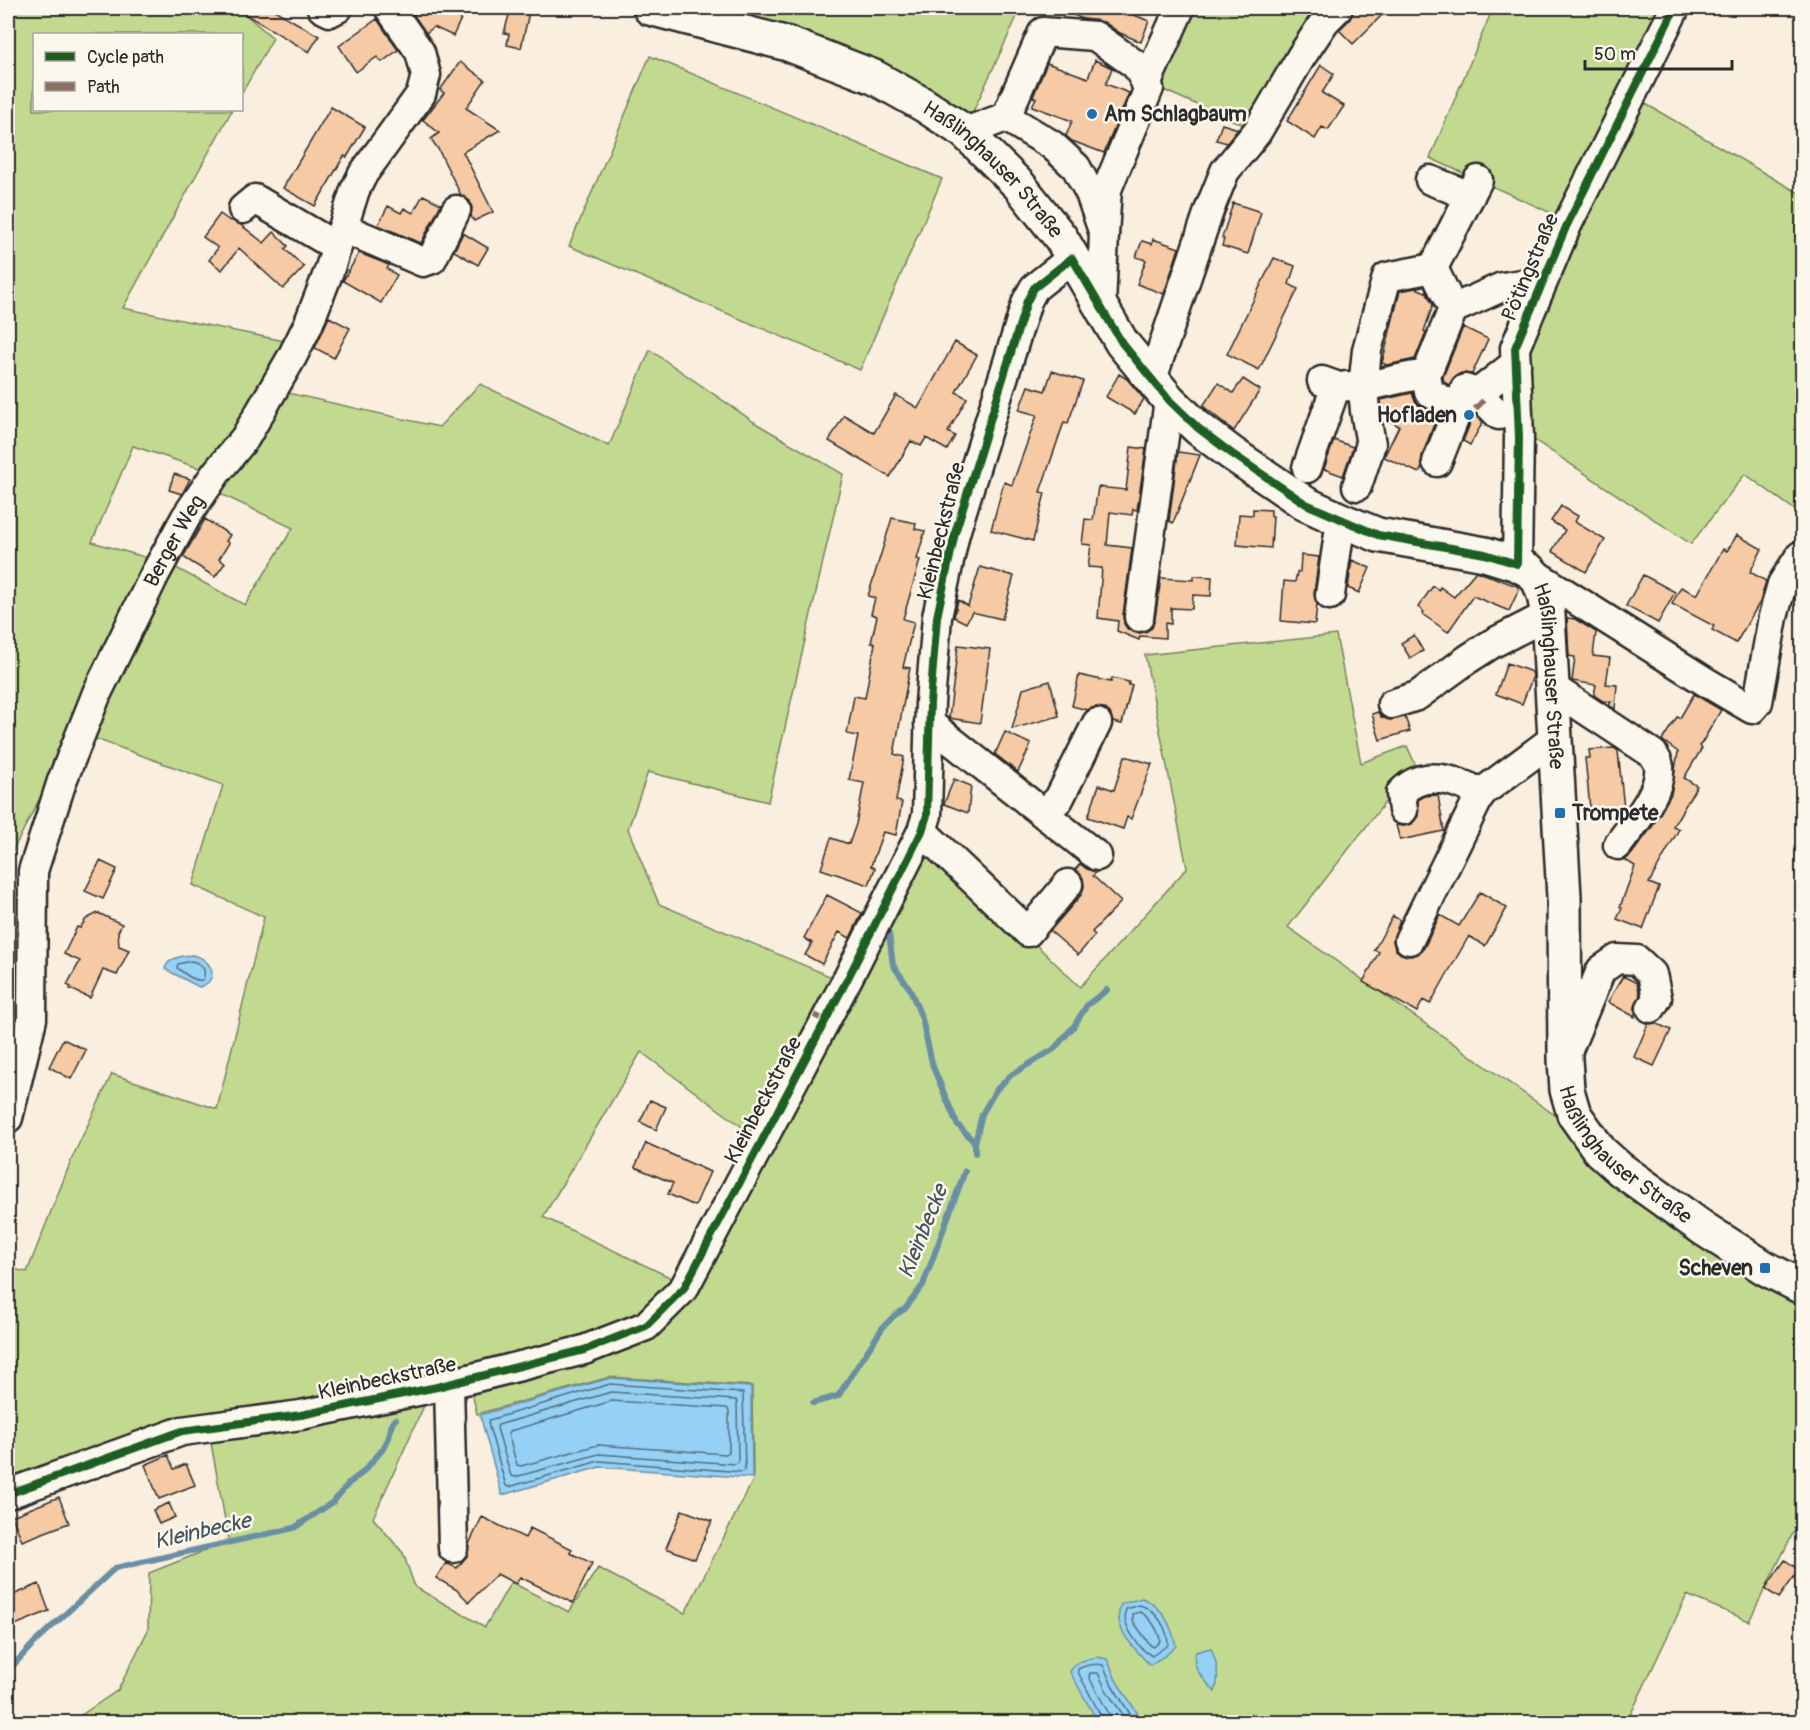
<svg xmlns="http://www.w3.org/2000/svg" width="1810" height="1730" viewBox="0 0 1810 1730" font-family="Pangolin,sans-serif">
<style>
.green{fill:#c2da90;stroke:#76825e;stroke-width:1.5}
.water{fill:#94d1f5;stroke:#6a8fa4;stroke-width:1.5}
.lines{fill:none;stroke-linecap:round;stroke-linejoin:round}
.shore{stroke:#556d7c;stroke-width:1.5}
.stream{stroke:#6a8fa4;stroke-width:6}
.building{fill:#f6caa5;stroke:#2b2b2b;stroke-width:1.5}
.minor-casing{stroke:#2b2b2b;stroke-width:33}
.major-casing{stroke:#2b2b2b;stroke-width:38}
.minor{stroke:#fbf7ec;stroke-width:28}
.major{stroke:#fbf7ec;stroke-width:33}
.quiet{stroke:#8d6e63;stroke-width:6;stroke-dasharray:12 6;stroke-linecap:butt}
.cycleway-casing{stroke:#fbf7ec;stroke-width:11}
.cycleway{stroke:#1b5e20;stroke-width:8}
.poi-dot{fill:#1f6fb2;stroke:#fbf7ec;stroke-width:2}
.labels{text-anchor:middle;stroke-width:5;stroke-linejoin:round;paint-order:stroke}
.poi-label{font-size:21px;font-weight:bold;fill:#2b2b2b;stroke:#fbf7ec;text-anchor:start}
.street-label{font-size:21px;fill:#2b2b2b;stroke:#fbf7ec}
.water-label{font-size:22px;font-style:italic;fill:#45545e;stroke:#fbf7ec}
</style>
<rect width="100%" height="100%" fill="#faeede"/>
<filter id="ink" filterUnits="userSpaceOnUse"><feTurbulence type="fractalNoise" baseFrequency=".0167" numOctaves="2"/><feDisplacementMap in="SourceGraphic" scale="12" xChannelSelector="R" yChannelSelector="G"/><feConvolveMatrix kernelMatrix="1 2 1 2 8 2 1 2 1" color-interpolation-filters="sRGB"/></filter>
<g filter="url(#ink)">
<path class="green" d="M8,8H238L273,38L242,93V34H34V110H232L123,308L294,343L211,472L133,446L92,542L158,561L75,730L8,860Z
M693,8H1021L972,114L882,66Z
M1195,8H1335L1253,129L1161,89Z
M1493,8H1665L1562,218L1430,158Z
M650,56L942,179L860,370L569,246Z
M1639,100L1802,195V515L1745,474L1691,544L1524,433L1527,336Z
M650,350L757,424L843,474L768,802L648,772L628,829L659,904L839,980L753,1135L641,1052L543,1217L678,1281L642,1322L8,1487V1268L27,1272L73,1156L112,1074L217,1109L264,917L193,885L223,785L85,735L167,563L245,605L293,528L210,489L279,391L439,427L480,384L609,446Z
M1336,635L1361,763L1407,746L1415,764L1288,927L1569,1125L1778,1290L1802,1306V1515L1749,1621L1687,1595L1627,1722H71L118,1690L148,1630L149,1573L229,1541L210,1438L428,1397L373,1518L403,1553L415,1587L485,1627L511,1582L569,1612L598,1568L685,1613L753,1480L752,1386L610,1377L477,1414L470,1385L649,1329L925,838L1080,987L1187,868L1145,655Z"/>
<path class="water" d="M192,955C212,958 221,981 199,987L165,969C167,958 182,956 192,955Z
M610,1378L751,1387L752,1478L600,1467L502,1495L480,1415Z
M1142,1598C1163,1607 1171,1624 1176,1646L1166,1655L1150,1665C1135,1649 1111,1628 1121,1604Z
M1211,1648C1217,1663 1220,1676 1215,1692C1205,1680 1189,1667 1196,1652Z
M1097,1657L1107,1659L1117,1682L1140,1717L1141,1722H1098L1070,1672C1075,1660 1086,1660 1097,1657Z"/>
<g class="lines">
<path class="shore" d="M191,961C202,963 207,969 203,980C194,982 184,973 177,968L178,964Z
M610,1384L743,1393L745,1470L742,1472L599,1461L509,1487L506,1486L488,1423L489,1420Z
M611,1392L736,1400L737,1403L738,1462L735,1464L599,1454L515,1477L511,1476L497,1428L498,1425Z
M612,1401L727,1408L729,1411V1452L726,1454L598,1445L521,1466L517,1465L508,1434L510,1431Z
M1140,1605C1156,1610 1168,1628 1168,1645L1152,1656C1139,1649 1121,1625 1126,1609Z
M1140,1612C1150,1616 1159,1631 1160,1641L1154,1647L1150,1645L1133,1621V1614Z
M1103,1722L1102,1718L1078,1672V1669C1085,1665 1096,1663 1103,1665L1112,1685L1135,1722
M1111,1722L1109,1714L1089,1677L1090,1673H1098L1106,1690L1128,1722"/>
<path class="stream" d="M889,934L893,965L910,989L922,1019L933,1067L957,1124L975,1143
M975,1153V1143L982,1114L996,1090L1011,1075L1054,1049L1074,1026L1087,1005L1107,990
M813,1403L838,1396L883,1327L895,1315L905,1309L923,1285L965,1171
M8,1671L34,1643L115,1568L294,1528L333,1502L349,1483L362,1473L383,1449L389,1437L392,1423L396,1419"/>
</g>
<path class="building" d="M235,8H271L319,36L309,52Z
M415,8H466L453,36L434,27L426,33L411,11Z
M511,8H530L521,48L507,45L509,34L504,33Z
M1057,8H1117L1149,21L1141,42L1120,33L1104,22L1083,19Z
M1354,8H1374L1382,15L1353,44L1339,30L1350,19Z
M377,19L398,50L382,62L377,57L356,72L339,46Z
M1095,60L1112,68L1106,84L1129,93L1104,153L1072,141L1066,136L1072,121L1032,106L1036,98L1033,97L1047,63L1088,78Z
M460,62L485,80L466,108L500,130L463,152L493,212L474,221L471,216L472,208L470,201L461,195L438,149L431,139L439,133L423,120L444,93L440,90Z
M1321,65L1334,74L1322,93L1344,106L1328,130L1322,127L1315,139L1287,121Z
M331,107L365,127L347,157L344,156L315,206L283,188Z
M1222,124L1238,129L1227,143L1216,140Z
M423,195L441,204L421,243L378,225L388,206L401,213L404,208L413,213Z
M1233,203L1261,212L1248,254L1222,246L1224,239L1222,238Z
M220,214L230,221L231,220L241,225L264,243L274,232L288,246L285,249L304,267L283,289L239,248L222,270L209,260L218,248L203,237Z
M463,233L488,248L478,265L454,251Z
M1153,239L1179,248L1164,294L1137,284L1146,260L1136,257L1142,241L1152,244Z
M359,253L389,265L387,269L397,275L381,303L343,281Z
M1274,258L1295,266L1289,284L1298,289L1259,370L1227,354Z
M1416,288L1426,292L1433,305L1424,331L1426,332L1415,359L1387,365L1382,363L1400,291Z
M329,317L350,328L334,358L315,348Z
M1463,327L1488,339L1472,374L1461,373L1454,377L1449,385L1444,382L1443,377Z
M955,342L977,355L956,392L967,398L948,432L955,436L947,450L926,438L921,446L911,441L890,477L829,441L844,415L874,433L896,395L918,408Z
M1052,371L1083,381L1068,423L1064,422L1040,492L1045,493L1033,541L991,530L1004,482L1012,485L1037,415L1019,410L1028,386L1045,391Z
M1119,374L1127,379L1144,399L1135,414L1106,397Z
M1243,379L1260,390L1234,431L1203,406L1218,383L1233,393Z
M1412,393L1415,401L1422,409L1437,416L1422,456V467L1419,473L1384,457L1399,426L1383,417L1381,400Z
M1476,416L1483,422L1470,445L1463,441L1472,419Z
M1334,440L1353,447L1343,476L1324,469Z
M1131,447L1146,449L1137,510L1133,509L1132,515L1110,512L1107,545L1132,548L1123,615L1124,624L1128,630L1136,633L1145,632L1152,628L1155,619L1161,578L1194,580V576L1212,577L1211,596L1193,595L1192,609L1171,608V624L1165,623V638L1140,636L1139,640L1117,631L1118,621L1098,618L1102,568L1088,567L1091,545L1082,544L1085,519L1093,520L1098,487L1126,490Z
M1178,452L1200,455L1173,523L1169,521Z
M174,474L190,479L182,494L169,490Z
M1561,506L1578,516L1575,522L1605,540L1586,572L1552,551L1565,530L1551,521Z
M1253,509L1271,510V516H1273L1271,548L1237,545L1239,514L1253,515Z
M892,518L916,523L915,529L925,531L917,559L920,560L903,619L914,622L903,667L910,668L894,754L904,757L896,801L902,802L896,835L883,832L871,866L875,868L869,885L821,869L831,838L849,844L856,824L864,783L849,780L858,736L847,734L854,696L865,698L875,643H871L877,616L871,614L875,598L868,596Z
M205,519L230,535L226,541L229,543L219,559L225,563L215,577L183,557Z
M1737,535L1762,549L1750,572L1766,581L1760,602L1736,643L1712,630L1714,626L1672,604L1681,587L1697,595L1723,549L1727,551Z
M1301,555L1319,557L1314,593L1317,604L1315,624L1281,621L1284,581L1295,582L1297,572H1300Z
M1352,560L1370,568L1359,593L1348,588Z
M980,567L1014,576L1002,619L972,612L966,623L954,617L958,600L968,606Z
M1476,571L1517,586L1519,589L1509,611L1473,596L1448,632L1422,614L1424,612L1418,607L1433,586L1439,590L1440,587L1454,597Z
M1643,575L1675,592L1658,623L1626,606Z
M1567,618L1575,619L1596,632L1593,656L1610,658L1606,684L1617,685L1615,709L1609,705L1611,702L1603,701L1594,695L1596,685L1572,681L1575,657L1569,656Z
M1414,635L1423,651L1410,658L1401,643Z
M958,645L990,649L980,723L949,718Z
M1507,663L1532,672L1533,676L1522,704L1496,694Z
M1079,675L1111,682L1112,678L1129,682L1128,685H1132L1122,724L1113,722L1110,713L1104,708L1095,707L1087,710L1072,706Z
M1050,681L1059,716L1012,729L1023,689Z
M1694,694L1721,710L1700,746L1702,748L1684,778L1697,786L1673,826L1679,829L1649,883L1659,887L1643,929L1617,919L1622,908L1620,907L1635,866L1625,860L1631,855L1652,827L1671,794L1678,752L1662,740L1677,717L1680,718Z
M1378,712L1381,717L1389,720L1405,717L1410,731L1380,740L1372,714Z
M1005,732L1031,744L1018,772L995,754Z
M1614,748L1618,751L1624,809L1620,815L1591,818L1585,758H1590L1589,750Z
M1125,756L1152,764L1131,819L1127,817L1123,829L1088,817L1099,785L1114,790Z
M954,779L971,786L968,813L944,804Z
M1438,795L1444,831L1400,840L1396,825L1404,826L1412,824L1418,816V800L1425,796Z
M100,861L117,869L103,899L85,891Z
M1080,864L1087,869L1096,872L1093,876L1121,902L1092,932L1095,935L1078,955L1050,931L1081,895L1084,887L1083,878L1075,870Z
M1480,892L1507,908L1485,946L1469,936L1430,1004L1423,1000L1417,1012L1363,982L1379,952L1374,950L1393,916L1400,920L1393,941L1395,949L1401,954L1411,956L1418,954L1424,948L1440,915L1459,926Z
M827,895L862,913L850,938L839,932L822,964L805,955L812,943L804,938Z
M98,913L122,924L118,932L119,946L129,950L117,975L103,970L90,998L70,989L71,987L67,985L80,961L64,954L77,927L80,928L86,919Z
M1623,976L1637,983L1640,995L1635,1007V1017L1608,1002Z
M1655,1023L1671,1030L1654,1066L1634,1057L1648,1024Z
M63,1039L86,1050L71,1079L49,1067Z
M650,1100L666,1107L656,1130L640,1122Z
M646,1143L710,1172L695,1206L668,1194L673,1183L635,1167Z
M168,1455L174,1469L186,1464L195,1485L159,1499L145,1465Z
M59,1497L69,1523L22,1541L12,1516Z
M169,1503L175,1517L159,1524L153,1510Z
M682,1510L712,1521L695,1559L666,1548Z
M482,1517L525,1538L530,1528L572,1549L570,1553L592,1563L573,1603L520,1577L516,1584L497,1574L469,1602L457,1590L436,1578L446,1563L457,1568L467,1556L469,1544Z
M1785,1560L1799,1570L1779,1598L1765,1589Z
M39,1584L49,1611L8,1628V1597Z"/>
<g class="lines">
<defs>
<g id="minor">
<path d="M322,8L330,12L338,8"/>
<path d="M1146,84L1180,8"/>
<path d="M1006,117L1043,32L1095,36L1136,65L1149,88L1107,189L1104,234"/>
<path d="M965,132L1006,117L1052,145L1076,167L1090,193L1104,234L1101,308"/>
<path d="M1430,180L1470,196"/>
<path d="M243,209L255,199L337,247"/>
<path d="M343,228L423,262L432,259L456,210"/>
<path d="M1433,268L1478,180"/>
<path d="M1152,379L1210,208L1225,171L1257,132L1301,57L1325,21L1338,8"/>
<path d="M1346,386C1375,389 1397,376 1426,375"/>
<path d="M1465,389L1477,393L1499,415"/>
<path d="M1458,409L1429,392L1426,375L1453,309L1502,287L1543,281"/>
<path d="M1437,462L1458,409L1516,363"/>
<path d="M1307,468L1336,386L1322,381"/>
<path d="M1357,486L1371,444L1365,411L1363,388L1367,350L1387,277L1433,268L1453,309"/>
<path d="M1517,564L1519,437L1515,348L1566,227L1675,8"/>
<path d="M1530,571L1706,682L1752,709L1758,702L1773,617L1782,584L1800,556"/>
<path d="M1330,595L1341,520"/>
<path d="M1139,617L1169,400"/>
<path d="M1553,688L1653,754C1655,758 1659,762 1659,767C1662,792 1632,825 1618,845"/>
<path d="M1392,704L1417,696L1468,659L1493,643L1548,615"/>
<path d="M929,723L1097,856"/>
<path d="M1481,793L1555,738"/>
<path d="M1403,810L1401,793C1423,768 1455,780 1481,793L1409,940"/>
<path d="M1044,813L1059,799L1097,723"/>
<path d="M922,831L1028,932L1068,884"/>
<path d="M1565,1057L1601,970L1617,959L1637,960L1652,974L1657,998L1651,1008"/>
<path id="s1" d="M8,1118L32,1019L33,871L62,781L97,693L155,574L186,517L216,473L245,438L292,357L308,325L329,271L355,190L363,174L421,94L426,75L420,52L389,8"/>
<path d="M449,1384L453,1548"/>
<path d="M8,1494L182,1431L301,1415L437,1387L584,1350L646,1326L684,1288L849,976L922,831L927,815L930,703L937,617L955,533L1027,301L1034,288L1072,258"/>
</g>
<g id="major">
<path id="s2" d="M650,8L788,44L874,77L924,105L965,132L1019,185L1046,219L1061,238L1122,343L1169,400L1198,428L1231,453L1306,504L1341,520L1378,535L1485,554L1517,564L1530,571L1539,581L1544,595L1548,615L1564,897L1565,1059L1567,1090L1574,1114L1600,1151L1620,1169L1704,1229L1765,1268L1802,1287"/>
</g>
</defs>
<use href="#minor" class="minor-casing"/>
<use href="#major" class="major-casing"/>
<use href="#minor" class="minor"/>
<use href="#major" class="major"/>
<path class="quiet" d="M1475,409L1484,400
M814,1015L825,1020"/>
<defs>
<path id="cycleway" d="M8,1494L182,1431L301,1415L437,1387L584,1350L646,1326L684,1288L849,976L922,831L927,815L930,703L937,617L955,533L1027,301L1034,288L1072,258L1122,343L1169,400L1198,428L1231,453L1306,504L1378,535L1485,554L1517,564L1519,437L1515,348L1566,227L1675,8"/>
</defs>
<use href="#cycleway" class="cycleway-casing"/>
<use href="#cycleway" class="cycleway"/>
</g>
</g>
<g class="poi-dot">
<circle cx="1092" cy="114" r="6"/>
<circle cx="1469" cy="415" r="6"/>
<rect x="1554" y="807" width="12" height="12" rx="3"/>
<rect x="1759" y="1262" width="12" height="12" rx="3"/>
</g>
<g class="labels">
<g class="poi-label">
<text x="1104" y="121">Am Schlagbaum</text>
<text x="1457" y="422" text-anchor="end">Hofladen</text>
<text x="1572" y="820">Trompete</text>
<text x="1753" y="1275" text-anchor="end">Scheven</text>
</g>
<g class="street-label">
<text dy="7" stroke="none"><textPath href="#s2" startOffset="387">Haßlinghauser Straße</textPath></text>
<text transform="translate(1530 267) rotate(-67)" y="7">Pötingstraße</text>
<text transform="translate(941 531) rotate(-76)" y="7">Kleinbeckstraße</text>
<text dy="7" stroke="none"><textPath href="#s1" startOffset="610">Berger Weg</textPath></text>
<text dy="7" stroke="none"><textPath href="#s2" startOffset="1197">Haßlinghauser Straße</textPath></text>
<text transform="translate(763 1100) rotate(-62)" y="7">Kleinbeckstraße</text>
<text dy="7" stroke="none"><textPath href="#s2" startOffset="1701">Haßlinghauser Straße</textPath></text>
<text transform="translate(387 1378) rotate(-12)" y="7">Kleinbeckstraße</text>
</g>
<g class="water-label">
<text transform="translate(922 1231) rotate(-68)" y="8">Kleinbecke</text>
<text transform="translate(202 1530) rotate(-13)" y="8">Kleinbecke</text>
</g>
</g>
<rect width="1810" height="1730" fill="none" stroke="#fbf7ec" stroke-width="30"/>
<rect x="15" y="15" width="1780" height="1700" fill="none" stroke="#2b2b2b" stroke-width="2" filter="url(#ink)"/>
<rect x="33" y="33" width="210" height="78" fill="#fbf7ec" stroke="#a8a59f" stroke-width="1.5"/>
<rect x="45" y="52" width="30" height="9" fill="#1b5e20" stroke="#a8a59f" stroke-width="1.5"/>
<text x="87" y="63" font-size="18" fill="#2b2b2b">Cycle path</text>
<rect x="45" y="82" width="30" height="9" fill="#8d6e63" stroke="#a8a59f" stroke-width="1.5"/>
<text x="87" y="93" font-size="18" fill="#2b2b2b">Path</text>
<path d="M1585 60v9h147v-9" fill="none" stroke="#2b2b2b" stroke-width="3"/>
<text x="1594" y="60" font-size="18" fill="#2b2b2b" stroke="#fbf7ec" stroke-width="4.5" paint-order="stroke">50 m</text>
</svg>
